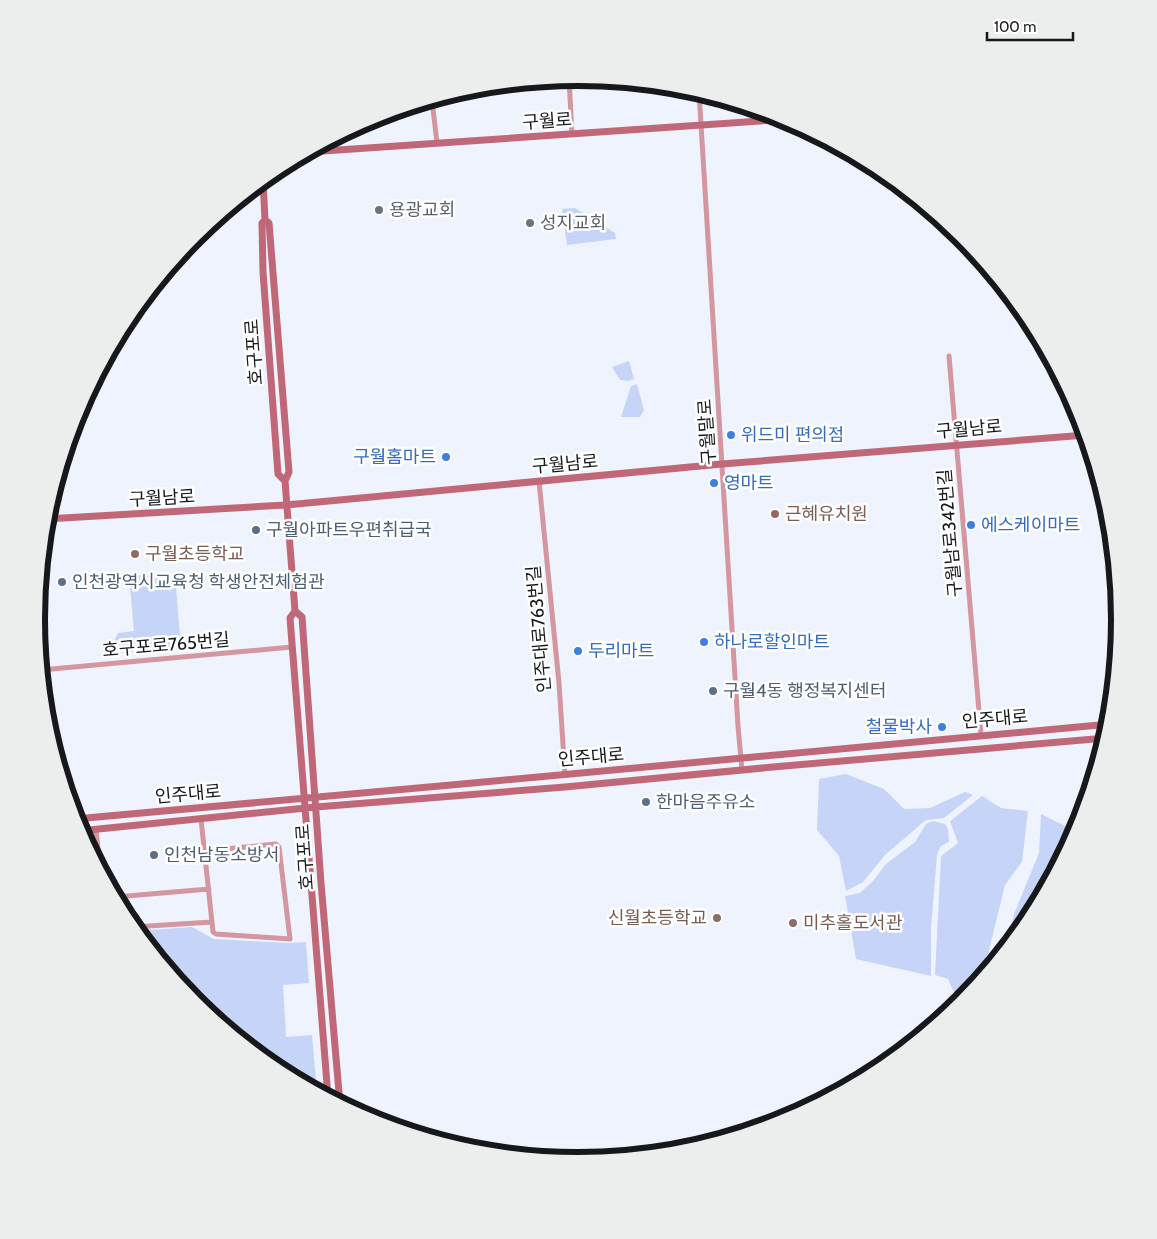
<svg xmlns="http://www.w3.org/2000/svg" width="1157" height="1239" viewBox="0 0 1157 1239" font-family="Cabin,'Noto Sans KR',sans-serif">
<style>
.green{fill:#c6d5f7}
.lines{fill:none;stroke-linecap:round;stroke-linejoin:round}
.street{stroke:#d4979f;stroke-width:5}
.secondary{stroke:#c06877;stroke-width:7}
.worship-dot{fill:#6b7280;stroke:#fff;stroke-width:2}
.shop-dot{fill:#3f7fe0;stroke:#fff;stroke-width:2}
.education-dot{fill:#8d6e63;stroke:#fff;stroke-width:2}
.service-dot{fill:#5c6f8a;stroke:#fff;stroke-width:2}
.labels{text-anchor:middle;stroke-width:5;stroke-linejoin:round;paint-order:stroke}
.street-label{font-size:18px;fill:#16181b;stroke:#fff}
.worship-label{font-size:18px;fill:#5b616d;stroke:#fff;text-anchor:start}
.shop-label{font-size:18px;fill:#366cbe;stroke:#fff;text-anchor:start}
.education-label{font-size:18px;fill:#785e54;stroke:#fff;text-anchor:start}
.service-label{font-size:18px;fill:#4e5e75;stroke:#fff;text-anchor:start}
.rim{fill:none;stroke:#16181b;stroke-width:6}
</style>
<rect width="100%" height="100%" fill="#eef3fd"/>
<path class="green" d="M575,208L615,233L616,239L567,245L562,209Z
M629,361L634,379L628,381L620,380L612,367Z
M637,384L644,410L640,417H621L631,386Z
M164,573L165,587H176L181,648L115,653L114,641L118,633L134,631L129,576Z
M846,774L884,789L904,809L930,808L965,792L973,795L944,818L926,820L885,855L863,882L846,891L839,856L817,830L819,779Z
M982,796L1001,808L1028,811L1022,862L1005,885L982,979L961,1004L957,999L948,979L935,975L941,856L958,843L950,821Z
M1041,814L1077,832L1029,921L1006,950L1014,914L1039,853Z
M933,821L945,824L948,829L949,842L941,846L937,855L931,928V976L856,959L845,896L860,893L873,881L886,864L915,842L926,824Z
M192,927L214,939L289,943L306,942L309,983L283,985L286,1037L312,1035L316,1081L300,1082L277,1070L195,1003L136,931Z"/>
<g class="lines">
<path class="street" d="M569,78L572,134
M699,92L738,726L742,770
M432,100L437,143
M328,141L329,151
M949,356L981,735
M539,481L559,683L565,775
M41,670L292,647
M201,819L213,932L216,934L290,939L279,847L276,844L205,851
M96,829L100,869
M115,897L209,889
M133,927L212,922"/>
<path class="secondary" d="M309,152L788,119
M263,180L265,220L269,223L289,472L285,481L295,611L290,618L328,1097
M265,220L262,223L263,272L278,474L285,481
M46,519L286,505L722,464L1086,435
M295,611L302,617L321,883L340,1104
M75,819L473,783L1110,724
M79,831L316,807L565,787L773,767L1106,738"/>
</g>
<g class="worship-dot">
<circle cx="379" cy="210" r="5"/>
<circle cx="530" cy="223" r="5"/>
</g>
<g class="shop-dot">
<circle cx="731" cy="435" r="5"/>
<circle cx="446" cy="457" r="5"/>
<circle cx="714" cy="483" r="5"/>
<circle cx="971" cy="525" r="5"/>
<circle cx="704" cy="642" r="5"/>
<circle cx="578" cy="651" r="5"/>
<circle cx="942" cy="727" r="5"/>
</g>
<g class="education-dot">
<circle cx="775" cy="514" r="5"/>
<circle cx="135" cy="554" r="5"/>
<circle cx="717" cy="918" r="5"/>
<circle cx="793" cy="923" r="5"/>
</g>
<g class="service-dot">
<circle cx="256" cy="530" r="5"/>
<circle cx="62" cy="582" r="5"/>
<circle cx="713" cy="691" r="5"/>
<circle cx="646" cy="802" r="5"/>
<circle cx="154" cy="855" r="5"/>
</g>
<g class="labels">
<g class="street-label">
<text transform="translate(547 121) rotate(-4)" y="6">구월로</text>
<text transform="translate(254 352) rotate(-94)" y="6">호구포로</text>
<text transform="translate(969 429) rotate(-5)" y="6">구월남로</text>
<text transform="translate(707 432) rotate(-94)" y="6">구월말로</text>
<text transform="translate(565 464) rotate(-5)" y="6">구월남로</text>
<text transform="translate(162 498) rotate(-3)" y="6">구월남로</text>
<text transform="translate(950 533) rotate(-95)" y="6">구월남로342번길</text>
<text transform="translate(539 629) rotate(-95)" y="6">인주대로763번길</text>
<text transform="translate(166 645) rotate(-5)" y="6">호구포로765번길</text>
<text transform="translate(995 719) rotate(-5)" y="6">인주대로</text>
<text transform="translate(591 757) rotate(-5)" y="6">인주대로</text>
<text transform="translate(188 794) rotate(-5)" y="6">인주대로</text>
<text transform="translate(305 857) rotate(-94)" y="6">호구포로</text>
</g>
<g class="worship-label">
<text x="389" y="216">용광교회</text>
<text x="540" y="229">성지교회</text>
</g>
<g class="shop-label">
<text x="741" y="441">위드미 편의점</text>
<text x="436" y="463" text-anchor="end">구월홈마트</text>
<text x="724" y="489">영마트</text>
<text x="981" y="531">에스케이마트</text>
<text x="714" y="648">하나로할인마트</text>
<text x="588" y="657">두리마트</text>
<text x="932" y="733" text-anchor="end">철물박사</text>
</g>
<g class="education-label">
<text x="785" y="520">근혜유치원</text>
<text x="145" y="560">구월초등학교</text>
<text x="707" y="924" text-anchor="end">신월초등학교</text>
<text x="803" y="929">미추홀도서관</text>
</g>
<g class="service-label">
<text x="266" y="536">구월아파트우편취급국</text>
<text x="72" y="588">인천광역시교육청 학생안전체험관</text>
<text x="723" y="697">구월4동 행정복지센터</text>
<text x="656" y="808">한마음주유소</text>
<text x="164" y="861">인천남동소방서</text>
</g>
</g>
<path d="M0 0H1157V1239H0ZM45 619a533 533 0 1 1 1066 0a533 533 0 1 1-1066 0Z" fill="#eceded" fill-rule="evenodd"/>
<path class="rim" d="M45 619a533 533 0 1 1 1066 0a533 533 0 1 1-1066 0Z"/>
<path d="M987 32v8h86v-8" fill="none" stroke="#16181b" stroke-width="2.5"/>
<text x="994" y="32" font-size="15" fill="#16181b" stroke="#ffffff" stroke-width="4" paint-order="stroke">100 m</text>
</svg>
